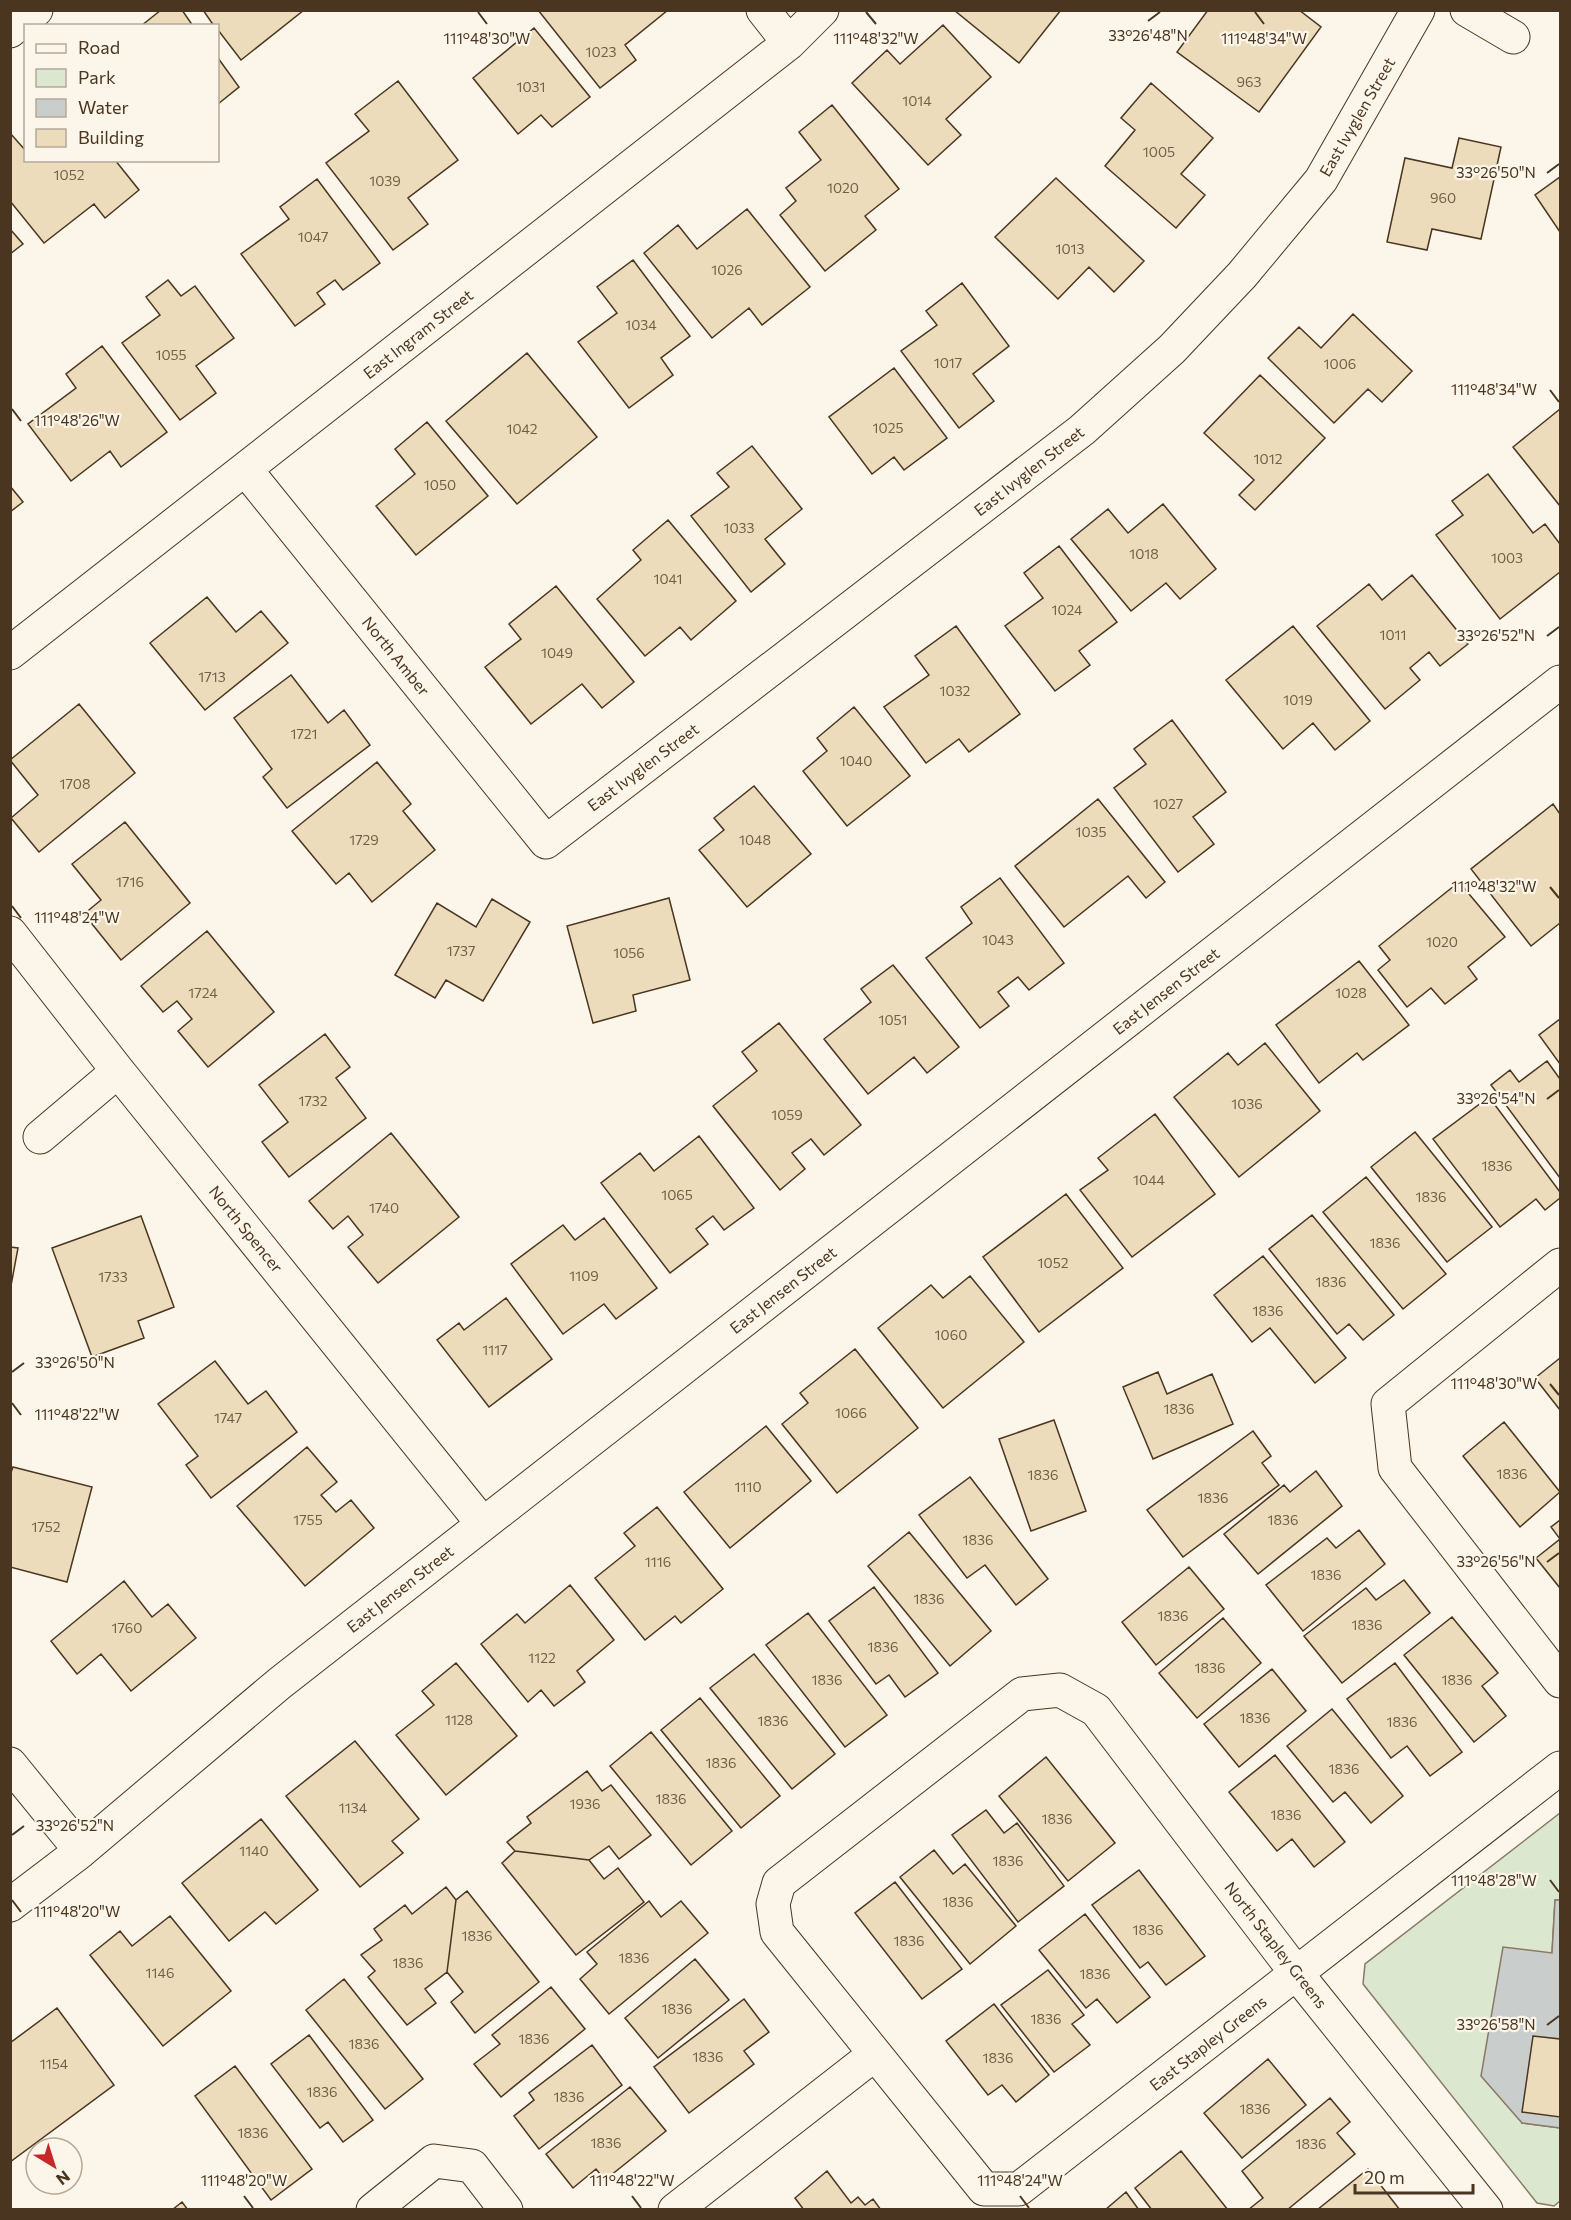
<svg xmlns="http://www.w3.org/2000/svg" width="1571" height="2220" viewBox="0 0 1571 2220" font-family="Commissioner,sans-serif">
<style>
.green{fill:#dce7d0;stroke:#887966;stroke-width:1.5}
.water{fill:#c9cecd;stroke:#887966;stroke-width:1.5}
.building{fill:#ecdcbc;stroke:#4a3520;stroke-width:1.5}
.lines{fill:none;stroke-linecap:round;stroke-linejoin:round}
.street-casing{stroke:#4a3520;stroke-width:35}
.street{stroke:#fbf6e9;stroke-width:33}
.ticks{fill:none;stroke:#4a3520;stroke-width:2}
.labels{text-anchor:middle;stroke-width:4.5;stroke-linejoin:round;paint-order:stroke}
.number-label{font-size:14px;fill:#725f47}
.street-label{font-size:16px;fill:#4a3520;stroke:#fbf6e9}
.ticks-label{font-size:15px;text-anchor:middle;fill:#4a3520;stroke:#fbf6e9;stroke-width:4.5;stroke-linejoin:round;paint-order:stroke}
</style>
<rect width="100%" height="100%" fill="#fbf6e9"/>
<path class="green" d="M1560,1813V1900H1555L1552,1953L1522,2123L1560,2128V2201L1554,2206L1537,2203L1363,1984L1365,1964Z"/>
<path class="water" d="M1555,1900H1560V2128L1522,2123L1481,2076L1503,1947L1552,1953Z"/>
<path class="building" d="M161,10H182L193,26H141Z
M203,10H304L241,60L218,30V26H214Z
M538,10H668L625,45L636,60L600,88Z
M954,10H1061L1019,63Z
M1208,10H1299L1321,27L1259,112L1177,52Z
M943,25L991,77L946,119L961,135L928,165L852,83L887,50L900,64Z
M534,28L590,97L552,127L541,115L518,134L473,78Z
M218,58L239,87L218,104Z
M398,81L458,160L408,198L428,224L393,250L326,163L369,131L355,114Z
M1151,83L1213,138L1181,174L1205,195L1176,228L1105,166L1135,130L1121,118Z
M832,105L899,189L865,216L876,230L825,271L780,215L796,201L786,188L821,160L799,132Z
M10,133L26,151V160H115L139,190L105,218L94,204L44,243L10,201Z
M1459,138L1501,147L1481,239L1432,229L1427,250L1387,242L1405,158L1452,168Z
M1560,177V232L1535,195Z
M1056,178L1144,261L1114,292L1089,267L1058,299L995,237Z
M317,179L380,263L343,290L335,280L317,293L325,304L295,326L241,254L289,219L280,207Z
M747,209L810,287L762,325L749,308L712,338L644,253L678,225L697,249Z
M10,229L23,244L10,254Z
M633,260L690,336L661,358L673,375L629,408L578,342L617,313L597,287Z
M168,280L181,296L195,286L234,338L196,366L216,393L180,420L122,343L160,315L146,297Z
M962,283L1009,346L973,374L994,401L959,428L901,351L937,325L926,311Z
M1353,314L1412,371L1382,402L1368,389L1334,423L1268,358L1299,327L1321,348Z
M102,346L167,432L121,467L110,451L71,481L28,424L76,388L66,374Z
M527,353L597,437L517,504L446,421Z
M894,368L947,438L904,470L894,457L872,474L829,417Z
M1260,375L1325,438L1255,510L1239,495L1254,480L1204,433Z
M1560,409V506L1513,447Z
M427,422L488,496L416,555L376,506L415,474L395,449Z
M752,446L802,509L765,539L785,564L751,592L691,516L729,487L717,473Z
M1488,474L1533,533L1545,524L1560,544V572L1500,619L1436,535L1463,515L1452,501Z
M10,486L23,502L10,512Z
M1163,504L1216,569L1180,599L1166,583L1131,611L1071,539L1108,509L1128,533Z
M668,520L736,601L691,640L680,627L645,656L597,599L641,560L633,550Z
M1059,546L1117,622L1079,651L1090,665L1055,691L1005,626L1043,598L1024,573Z
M1412,575L1468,644L1440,666L1429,652L1410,668L1420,680L1385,709L1317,626L1369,584L1382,600Z
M556,586L634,682L602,708L582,684L531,724L485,667L521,639L509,624Z
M207,597L236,632L261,611L288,643L205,710L150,643Z
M956,626L1020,714L969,752L959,739L926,763L884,707L929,675L915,656Z
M1293,626L1370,721L1335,750L1313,723L1283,749L1226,680Z
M291,675L328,723L344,710L370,745L287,808L263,777L272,769L234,718Z
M79,704L135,773L39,852L11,818L38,795L10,760Z
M854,707L910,776L847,826L803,771L827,751L817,738Z
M1172,720L1226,792L1193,817L1214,844L1178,872L1114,788L1146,764L1134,749Z
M377,762L411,804L403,811L435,850L372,902L349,873L336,884L292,831Z
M754,786L811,854L747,907L699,850L724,830L714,818Z
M1098,799L1165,882L1146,898L1128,876L1064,927L1015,866Z
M1553,804L1560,814V923L1531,946L1471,869Z
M125,822L190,903L121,960L84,914L101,900L72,864Z
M1000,878L1064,963L1029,990L1018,977L998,992L1009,1006L980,1028L926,958L972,923L961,907Z
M1459,882L1505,937L1468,967L1477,979L1445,1004L1431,988L1407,1007L1378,970L1390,960L1379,946Z
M669,898L690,980L633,995L636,1011L593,1023L567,926Z
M492,899L530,922L483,1001L446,980L435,998L395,975L437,903L476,927Z
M207,931L274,1012L208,1067L178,1031L192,1019L177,1001L163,1012L141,986Z
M1359,961L1409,1025L1363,1060L1357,1053L1319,1083L1276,1025Z
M893,965L959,1047L927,1073L914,1057L868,1094L824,1039L871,1002L861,989Z
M1560,1019V1064L1539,1035Z
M779,1023L861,1125L824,1155L811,1139L792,1153L805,1169L780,1190L713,1106L757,1071L742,1052Z
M325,1034L350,1067L336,1078L366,1118L289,1177L262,1142L288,1122L259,1085Z
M1265,1043L1320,1111L1239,1177L1174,1097L1228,1053L1238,1065Z
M1547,1061L1560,1079V1178L1491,1085L1510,1070L1519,1082Z
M1489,1097L1560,1192V1198L1545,1210L1536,1199L1500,1227L1433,1139Z
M1155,1114L1215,1194L1132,1257L1080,1190L1108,1170L1098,1158Z
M1415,1132L1492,1227L1447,1262L1371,1167Z
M391,1133L459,1217L378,1283L348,1247L363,1235L348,1216L333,1229L309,1201Z
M699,1136L754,1208L724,1230L713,1216L696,1229L708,1244L670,1273L601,1183L640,1153L654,1171Z
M1366,1177L1446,1274L1403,1309L1323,1212Z
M1066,1194L1123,1268L1039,1332L983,1257Z
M1312,1215L1394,1315L1363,1340L1349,1324L1337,1334L1269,1249Z
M141,1216L174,1307L138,1321L144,1338L92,1357L52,1248Z
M604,1218L657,1288L616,1319L604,1304L563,1334L511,1264L563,1225L575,1240Z
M10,1247L18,1248L10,1291Z
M1263,1256L1346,1358L1315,1383L1270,1328L1252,1342L1214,1295Z
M970,1276L1024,1342L943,1408L878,1328L931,1285L943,1298Z
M506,1298L552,1359L489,1407L437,1340L459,1323L464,1330Z
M855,1349L918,1428L837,1493L782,1424L808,1403L800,1393Z
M1560,1358V1410L1535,1378Z
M215,1361L248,1404L266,1391L297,1432L211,1498L186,1465L198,1456L158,1404Z
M1158,1372L1167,1394L1212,1374L1233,1424L1153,1459L1123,1387Z
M1054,1420L1086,1511L1031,1531L999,1439Z
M1504,1422L1560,1492L1520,1527L1463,1456Z
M766,1426L811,1481L730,1548L684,1492Z
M1253,1431L1271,1456L1262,1463L1279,1485L1183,1557L1147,1510Z
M307,1447L337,1482L321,1495L336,1512L351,1500L374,1528L305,1586L237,1506Z
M13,1467L92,1487L67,1582L10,1567V1475Z
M1316,1471L1342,1506L1258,1574L1224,1534L1284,1485L1290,1492Z
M970,1477L1048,1579L1016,1605L985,1565L967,1578L919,1515Z
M657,1507L723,1589L681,1623L675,1616L645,1640L595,1578L635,1546L624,1533Z
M1560,1520V1588L1536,1558L1560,1539L1551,1527Z
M1359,1530L1385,1564L1303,1631L1266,1585L1327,1538L1336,1548Z
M909,1532L991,1631L950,1666L868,1566Z
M1189,1567L1224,1609L1156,1665L1122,1622Z
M1404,1580L1430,1613L1342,1683L1304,1636L1366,1588L1376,1600Z
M124,1581L152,1617L168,1604L196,1638L131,1691L101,1654L77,1674L51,1641Z
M570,1585L614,1640L577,1671L585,1682L554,1706L541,1690L528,1702L481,1644L517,1614L525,1623Z
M874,1587L938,1673L905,1697L889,1675L876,1684L829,1621Z
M808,1613L887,1715L845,1747L766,1645Z
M1452,1617L1498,1673L1482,1686L1506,1716L1474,1742L1404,1655Z
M1223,1618L1261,1663L1197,1718L1159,1673Z
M754,1654L835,1754L792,1789L710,1688Z
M456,1663L517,1736L446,1795L396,1735L434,1705L422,1691Z
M1395,1663L1462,1752L1430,1776L1407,1746L1391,1758L1347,1699Z
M1272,1669L1306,1711L1239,1767L1204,1724Z
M700,1698L780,1796L741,1828L661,1730Z
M1332,1709L1403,1796L1371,1823L1345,1792L1333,1802L1287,1746Z
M651,1732L732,1831L691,1865L610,1766Z
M355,1741L419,1819L392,1841L403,1853L360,1887L286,1796Z
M1275,1755L1345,1842L1314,1867L1292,1839L1277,1851L1229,1792Z
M1046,1757L1115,1843L1068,1881L999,1796Z
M587,1771L602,1791L611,1785L651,1835L619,1859L609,1846L589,1860L515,1851L507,1842L531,1823L527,1817Z
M986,1810L1004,1833L1017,1823L1064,1886L1018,1922L952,1835Z
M261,1819L318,1890L276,1924L265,1912L229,1941L182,1883Z
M934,1850L953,1874L965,1864L1016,1926L970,1964L900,1877Z
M515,1851L589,1860L604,1879L618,1868L644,1902L576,1955L502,1863Z
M1139,1870L1205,1956L1166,1985L1148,1962L1140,1968L1092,1905Z
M895,1882L962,1969L922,1999L855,1913Z
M446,1887L456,1900L447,1972L425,1989L436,2003L407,2025L368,1977L375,1971L361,1955L382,1940L374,1929L405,1905L412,1914Z
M467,1891L539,1982L475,2033L451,2002L463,1992L447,1972L456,1900Z
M649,1901L661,1917L681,1901L708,1933L609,2014L580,1979L597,1964L587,1952Z
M1085,1914L1150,1997L1117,2023L1097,1999L1086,2008L1039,1950Z
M170,1916L231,1991L163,2046L90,1955L120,1931L132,1946Z
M695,1959L729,2000L658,2058L625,2018Z
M1048,1970L1084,2015L1072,2024L1090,2045L1054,2072L1001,2005Z
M344,1979L423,2079L385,2109L306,2010Z
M551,1987L585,2029L501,2097L474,2064L500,2044L492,2035Z
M744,1999L769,2032L744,2051L754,2064L689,2113L654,2067Z
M994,2004L1049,2075L1016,2102L1002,2085L988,2095L946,2041Z
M57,2008L114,2085L10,2162V2043Z
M309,2035L373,2120L343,2142L328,2122L320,2128L271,2064Z
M1533,2036L1560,2039V2117L1522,2112Z
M592,2045L622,2085L539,2149L514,2116L534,2100L529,2093Z
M1268,2059L1306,2105L1242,2158L1204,2113Z
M235,2066L312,2169L271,2200L195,2096Z
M630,2087L666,2131L605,2180L596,2169L573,2188L546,2154Z
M1330,2098L1350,2122L1337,2133L1355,2154L1287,2210H1248L1263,2198L1242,2171Z
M1181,2151L1228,2210H1152L1135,2188Z
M1368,2169L1400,2210H1317Z
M827,2171L851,2203L858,2197L865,2205L873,2199L881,2210H804L795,2198Z
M1126,2192L1139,2210H1105Z
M182,2202L188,2210H172Z"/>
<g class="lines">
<defs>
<path id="street" d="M763,10L789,43
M1467,10L1513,37
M10,31L36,10
M246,470L546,842L1082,430L1172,349L1242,275L1321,180L1418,10
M10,653L789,43L822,10
M10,933L118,1071L483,1524
M40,1137L118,1071
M1560,1265L1388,1404L1395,1468L1560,1681
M10,1764L81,1851
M10,1905L81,1851L280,1683L1560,682
M373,2210L434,2161L472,2166L506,2210
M675,2210L875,2054
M1486,2210L1297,1974L1096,1710L1060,1690L1022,1694L779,1883L773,1904L777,1932L984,2189H1019L1560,1768"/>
</defs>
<use href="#street" class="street-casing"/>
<use href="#street" class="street"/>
</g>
<path class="ticks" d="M478,12L487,24M866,12L876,24M1255,12L1264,24M1148,21L1160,12M1547,173L1559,164M1550,390L1559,402M12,409L21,421M1547,636L1559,627M1550,887L1559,898M12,906L21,918M1547,1099L1559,1090M12,1372L24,1363M1550,1384L1559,1395M12,1403L21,1415M1547,1562L1559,1553M12,1835L24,1826M1550,1880L1559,1892M12,1900L21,1912M1547,2025L1559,2016M244,2196L253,2208M632,2196L641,2208M1020,2196L1029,2208"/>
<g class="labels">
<g class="number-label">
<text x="601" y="57">1023</text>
<text x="1249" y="87">963</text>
<text x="531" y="92">1031</text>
<text x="917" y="106">1014</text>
<text x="1159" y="157">1005</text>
<text x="69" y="180">1052</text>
<text x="385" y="186">1039</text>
<text x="843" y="193">1020</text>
<text x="1443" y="203">960</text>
<text x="313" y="242">1047</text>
<text x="1070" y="254">1013</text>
<text x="727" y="275">1026</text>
<text x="641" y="330">1034</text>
<text x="171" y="360">1055</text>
<text x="948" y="368">1017</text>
<text x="1340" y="369">1006</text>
<text x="888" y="433">1025</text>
<text x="522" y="434">1042</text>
<text x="1268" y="464">1012</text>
<text x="440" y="490">1050</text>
<text x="739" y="533">1033</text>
<text x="1144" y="559">1018</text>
<text x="1507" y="563">1003</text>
<text x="668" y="584">1041</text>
<text x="1067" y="615">1024</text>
<text x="1393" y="640">1011</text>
<text x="557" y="658">1049</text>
<text x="212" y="682">1713</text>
<text x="955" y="696">1032</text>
<text x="1298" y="705">1019</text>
<text x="304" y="739">1721</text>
<text x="856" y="766">1040</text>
<text x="75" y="789">1708</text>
<text x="1168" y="809">1027</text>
<text x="1091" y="837">1035</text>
<text x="364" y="845">1729</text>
<text x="755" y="845">1048</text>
<text x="130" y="887">1716</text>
<text x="998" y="945">1043</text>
<text x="1442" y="947">1020</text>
<text x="461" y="956">1737</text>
<text x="629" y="958">1056</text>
<text x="203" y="998">1724</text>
<text x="1351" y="998">1028</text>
<text x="893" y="1025">1051</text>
<text x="313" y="1106">1732</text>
<text x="1247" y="1109">1036</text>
<text x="787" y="1120">1059</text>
<text x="1497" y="1171">1836</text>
<text x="1149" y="1185">1044</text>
<text x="677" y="1200">1065</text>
<text x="1431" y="1202">1836</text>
<text x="384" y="1213">1740</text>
<text x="1385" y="1248">1836</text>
<text x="1053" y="1268">1052</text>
<text x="584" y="1281">1109</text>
<text x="113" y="1282">1733</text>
<text x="1331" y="1287">1836</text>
<text x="1268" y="1316">1836</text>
<text x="951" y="1340">1060</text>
<text x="495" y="1355">1117</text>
<text x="1179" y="1414">1836</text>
<text x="851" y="1418">1066</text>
<text x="228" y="1423">1747</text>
<text x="1512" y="1479">1836</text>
<text x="1043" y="1480">1836</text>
<text x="748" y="1492">1110</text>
<text x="1213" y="1503">1836</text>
<text x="308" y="1525">1755</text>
<text x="1283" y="1525">1836</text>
<text x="46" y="1532">1752</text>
<text x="978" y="1545">1836</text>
<text x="658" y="1567">1116</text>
<text x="1326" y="1580">1836</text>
<text x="929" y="1604">1836</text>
<text x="1173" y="1621">1836</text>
<text x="1367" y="1630">1836</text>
<text x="127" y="1633">1760</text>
<text x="883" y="1652">1836</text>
<text x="542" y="1663">1122</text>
<text x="1210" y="1673">1836</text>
<text x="827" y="1685">1836</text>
<text x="1457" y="1685">1836</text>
<text x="1255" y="1723">1836</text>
<text x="459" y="1725">1128</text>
<text x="773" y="1726">1836</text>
<text x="1402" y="1727">1836</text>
<text x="721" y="1768">1836</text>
<text x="1344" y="1774">1836</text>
<text x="671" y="1804">1836</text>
<text x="585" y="1809">1936</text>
<text x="353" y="1813">1134</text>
<text x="1286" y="1820">1836</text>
<text x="1057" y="1824">1836</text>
<text x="254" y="1856">1140</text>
<text x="1008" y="1866">1836</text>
<text x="958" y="1907">1836</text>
<text x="1148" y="1935">1836</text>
<text x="477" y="1941">1836</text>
<text x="909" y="1946">1836</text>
<text x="634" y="1963">1836</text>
<text x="408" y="1968">1836</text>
<text x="160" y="1978">1146</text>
<text x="1095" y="1979">1836</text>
<text x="677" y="2014">1836</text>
<text x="1046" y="2024">1836</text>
<text x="534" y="2044">1836</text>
<text x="364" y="2049">1836</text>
<text x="708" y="2062">1836</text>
<text x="998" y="2063">1836</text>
<text x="54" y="2069">1154</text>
<text x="322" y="2097">1836</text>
<text x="569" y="2102">1836</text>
<text x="1255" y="2114">1836</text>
<text x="253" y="2138">1836</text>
<text x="606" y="2148">1836</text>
<text x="1311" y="2149">1836</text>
</g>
<g class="street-label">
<text transform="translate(1357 117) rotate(-60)" y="6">East Ivyglen Street</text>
<text transform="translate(418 334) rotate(-38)" y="6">East Ingram Street</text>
<text transform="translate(1029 471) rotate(-38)" y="6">East Ivyglen Street</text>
<text transform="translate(396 656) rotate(51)" y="6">North Amber</text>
<text transform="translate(643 767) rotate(-37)" y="6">East Ivyglen Street</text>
<text transform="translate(1166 991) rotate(-38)" y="6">East Jensen Street</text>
<text transform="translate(246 1229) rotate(51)" y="6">North Spencer</text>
<text transform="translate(783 1290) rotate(-38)" y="6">East Jensen Street</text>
<text transform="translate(400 1589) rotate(-38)" y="6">East Jensen Street</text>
<text transform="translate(1276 1945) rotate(52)" y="6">North Stapley Greens</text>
<text transform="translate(1208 2043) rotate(-38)" y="6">East Stapley Greens</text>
</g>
</g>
<g class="ticks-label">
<text x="1148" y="41">33°26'48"N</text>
<text x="487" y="44">111°48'30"W</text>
<text x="876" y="44">111°48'32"W</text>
<text x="1264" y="44">111°48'34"W</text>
<text x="1496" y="178">33°26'50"N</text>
<text x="1494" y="395">111°48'34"W</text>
<text x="77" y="426">111°48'26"W</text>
<text x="1496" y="641">33°26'52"N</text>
<text x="1494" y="892">111°48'32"W</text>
<text x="77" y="923">111°48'24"W</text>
<text x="1496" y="1104">33°26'54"N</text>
<text x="75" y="1368">33°26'50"N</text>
<text x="1494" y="1389">111°48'30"W</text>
<text x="77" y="1420">111°48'22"W</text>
<text x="1496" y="1567">33°26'56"N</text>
<text x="75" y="1831">33°26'52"N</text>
<text x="1494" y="1886">111°48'28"W</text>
<text x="77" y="1917">111°48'20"W</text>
<text x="1496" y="2030">33°26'58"N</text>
<text x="244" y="2186">111°48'20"W</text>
<text x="632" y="2186">111°48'22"W</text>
<text x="1020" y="2186">111°48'24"W</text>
</g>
<rect width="1571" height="2220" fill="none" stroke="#4a3520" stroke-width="24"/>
<rect x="24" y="24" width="195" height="138" fill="#fbf6e9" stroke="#b4a999" stroke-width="1.5"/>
<rect x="36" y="44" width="30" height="9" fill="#fbf6e9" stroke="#b4a999" stroke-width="1.5"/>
<text x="78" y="54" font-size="18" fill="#4a3520">Road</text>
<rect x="36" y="69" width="30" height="18" fill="#dce7d0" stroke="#b4a999" stroke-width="1.5"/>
<text x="78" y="84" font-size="18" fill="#4a3520">Park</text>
<rect x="36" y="99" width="30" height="18" fill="#c9cecd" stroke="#b4a999" stroke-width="1.5"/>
<text x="78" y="114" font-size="18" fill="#4a3520">Water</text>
<rect x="36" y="129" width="30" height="18" fill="#ecdcbc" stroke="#b4a999" stroke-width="1.5"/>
<text x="78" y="144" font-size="18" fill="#4a3520">Building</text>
<g transform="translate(54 2166) rotate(142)"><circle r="28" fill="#fbf6e9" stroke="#b4a999" stroke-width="1.5"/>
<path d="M0-4.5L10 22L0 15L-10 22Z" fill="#c62828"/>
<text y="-9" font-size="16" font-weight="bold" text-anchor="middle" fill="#4a3520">N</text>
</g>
<path d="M1355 2184v9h118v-9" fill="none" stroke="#4a3520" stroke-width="3"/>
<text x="1364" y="2184" font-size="18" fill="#4a3520" stroke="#fbf6e9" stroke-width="4.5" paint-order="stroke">20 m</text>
</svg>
